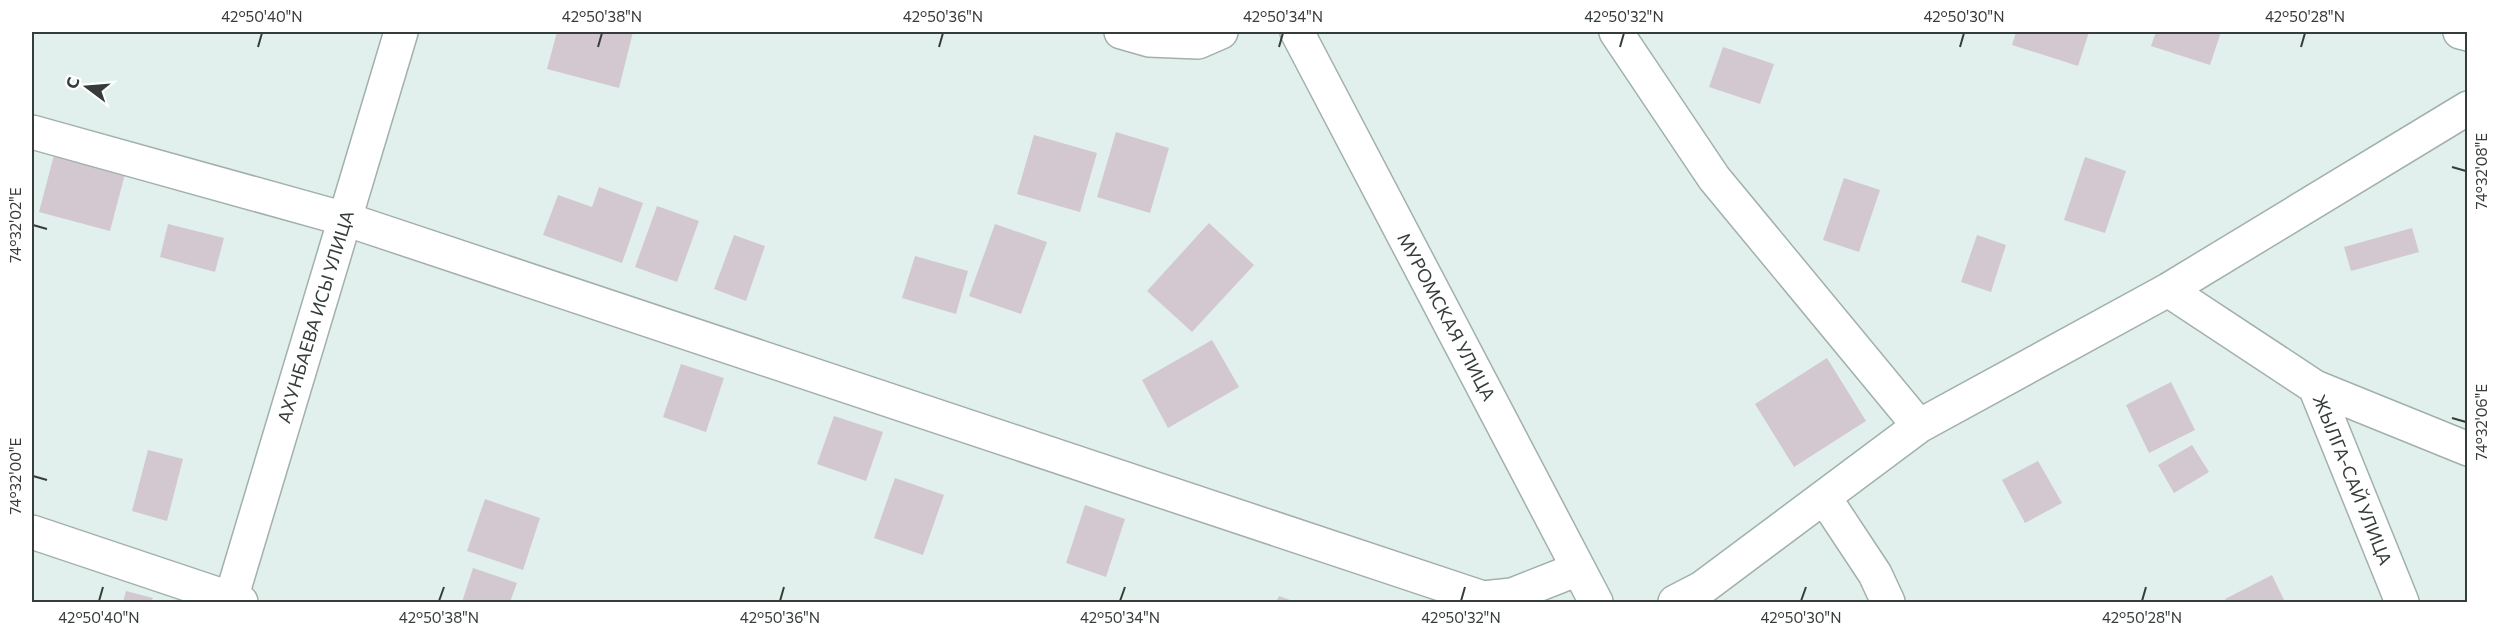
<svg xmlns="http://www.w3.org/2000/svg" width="2499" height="634" viewBox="0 0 2499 634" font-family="Commissioner,sans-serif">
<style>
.building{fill:#d3c8d0}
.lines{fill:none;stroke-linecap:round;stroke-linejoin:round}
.street-casing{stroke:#a2b0ac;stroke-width:36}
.secondary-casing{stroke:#a2b0ac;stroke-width:36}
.primary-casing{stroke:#a2b0ac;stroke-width:36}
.street{stroke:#fff;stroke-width:33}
.secondary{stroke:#fff;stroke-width:33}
.primary{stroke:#fff;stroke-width:33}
.ticks{fill:none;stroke:#363c3a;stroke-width:2}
.labels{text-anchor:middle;stroke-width:4.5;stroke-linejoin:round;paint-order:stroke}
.street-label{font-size:18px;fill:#363c3a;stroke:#fff}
.neatline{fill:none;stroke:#363c3a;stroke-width:2}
.ticks-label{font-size:15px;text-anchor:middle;fill:#363c3a}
</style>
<rect width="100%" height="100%" fill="#e1f0ec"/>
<path class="building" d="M557,32H633L619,88L547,69Z
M2016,32H2089L2078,66L2012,45Z
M2156,32H2221L2210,65L2151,46Z
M1723,47L1774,64L1760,104L1709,87Z
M1116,132L1169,148L1150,213L1097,197Z
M1034,135L1097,153L1080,212L1017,194Z
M54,155L125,174L110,231L39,212Z
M2085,157L2126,171L2105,233L2064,220Z
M1844,178L1880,190L1859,252L1823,240Z
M599,187L643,203L622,263L543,235L558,195L592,207Z
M657,206L699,221L677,282L635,267Z
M1209,223L1254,265L1192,332L1147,291Z
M168,224L224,238L215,272L160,257Z
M995,224L1047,242L1021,314L969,296Z
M2412,228L2419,252L2351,271L2344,247Z
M734,235L765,246L746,301L714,289Z
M1977,235L2006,245L1991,292L1961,282Z
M915,256L968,271L956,314L902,298Z
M1212,340L1239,387L1168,428L1142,380Z
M1827,358L1866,421L1794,467L1755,404Z
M681,364L724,378L706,432L663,417Z
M2171,382L2195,430L2149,453L2126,405Z
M834,416L883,432L866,481L817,464Z
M2192,445L2209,472L2174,493L2158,465Z
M148,450L183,459L167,521L132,511Z
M2038,461L2062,503L2025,523L2002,480Z
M895,478L944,495L923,555L874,538Z
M485,499L540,518L523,570L467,551Z
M1085,505L1125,519L1106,577L1066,563Z
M473,568L517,583L510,602H462Z
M2272,575L2285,602H2227L2225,599Z
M126,591L153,598L151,602H123Z
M1279,596L1296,602H1276Z"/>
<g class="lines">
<defs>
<path id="street" d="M1121,32L1149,40L1198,42L1221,32
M1616,32L1714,178L1919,426
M2460,32L2468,34
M32,132L345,219L1483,598L1512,595L1578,569
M2168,290L2315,387L2402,602
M2315,387L2468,449
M1824,497L1875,574L1888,602
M32,532L241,602
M1675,602L1702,588L1919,426L2168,290L2468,108"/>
<path id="secondary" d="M1297,32L1596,602"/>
<path id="primary" d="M230,602L401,32"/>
</defs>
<use href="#street" class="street-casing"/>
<use href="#secondary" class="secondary-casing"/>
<use href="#primary" class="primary-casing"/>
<use href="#street" class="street"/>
<use href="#secondary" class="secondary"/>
<use href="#primary" class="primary"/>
</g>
<path class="ticks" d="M258,47L262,33M598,47L602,33M939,47L943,33M1279,47L1283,33M1620,47L1624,33M1960,47L1964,33M2301,47L2305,33M2452,167L2466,171M33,225L47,229M2452,418L2466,422M33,476L47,480M99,601L103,587M439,601L444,587M780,601L784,587M1120,601L1125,587M1461,601L1465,587M1801,601L1806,587M2142,601L2146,587"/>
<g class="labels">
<g class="street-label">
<text transform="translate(316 317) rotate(-73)" y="6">АХУНБАЕВА ИСЫ УЛИЦА</text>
<text transform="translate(1446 317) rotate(62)" y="6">МУРОМСКАЯ УЛИЦА</text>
<text transform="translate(2352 480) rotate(68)" y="6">ЖЫЛГА-САЙ УЛИЦА</text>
</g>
</g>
<rect width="2499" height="634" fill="none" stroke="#ffffff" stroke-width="66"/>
<g transform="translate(87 87) rotate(286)" stroke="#ffffff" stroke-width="4.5" paint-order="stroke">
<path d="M0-4.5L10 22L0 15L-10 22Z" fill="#363c3a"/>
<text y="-9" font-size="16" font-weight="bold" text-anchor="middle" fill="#363c3a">С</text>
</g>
<rect x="33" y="33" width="2433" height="568" class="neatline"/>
<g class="ticks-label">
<text x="262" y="22">42°50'40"N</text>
<text x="602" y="22">42°50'38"N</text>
<text x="943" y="22">42°50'36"N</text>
<text x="1283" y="22">42°50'34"N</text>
<text x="1624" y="22">42°50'32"N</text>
<text x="1964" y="22">42°50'30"N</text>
<text x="2305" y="22">42°50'28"N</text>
<text transform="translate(2482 171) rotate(-90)" y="5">74°32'08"E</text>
<text transform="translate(16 225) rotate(-90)" y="5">74°32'02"E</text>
<text transform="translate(2482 422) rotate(-90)" y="5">74°32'06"E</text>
<text transform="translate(16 476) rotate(-90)" y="5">74°32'00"E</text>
<text x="99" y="623">42°50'40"N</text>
<text x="439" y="623">42°50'38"N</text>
<text x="780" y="623">42°50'36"N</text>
<text x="1120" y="623">42°50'34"N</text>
<text x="1461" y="623">42°50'32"N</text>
<text x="1801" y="623">42°50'30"N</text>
<text x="2142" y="623">42°50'28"N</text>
</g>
</svg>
